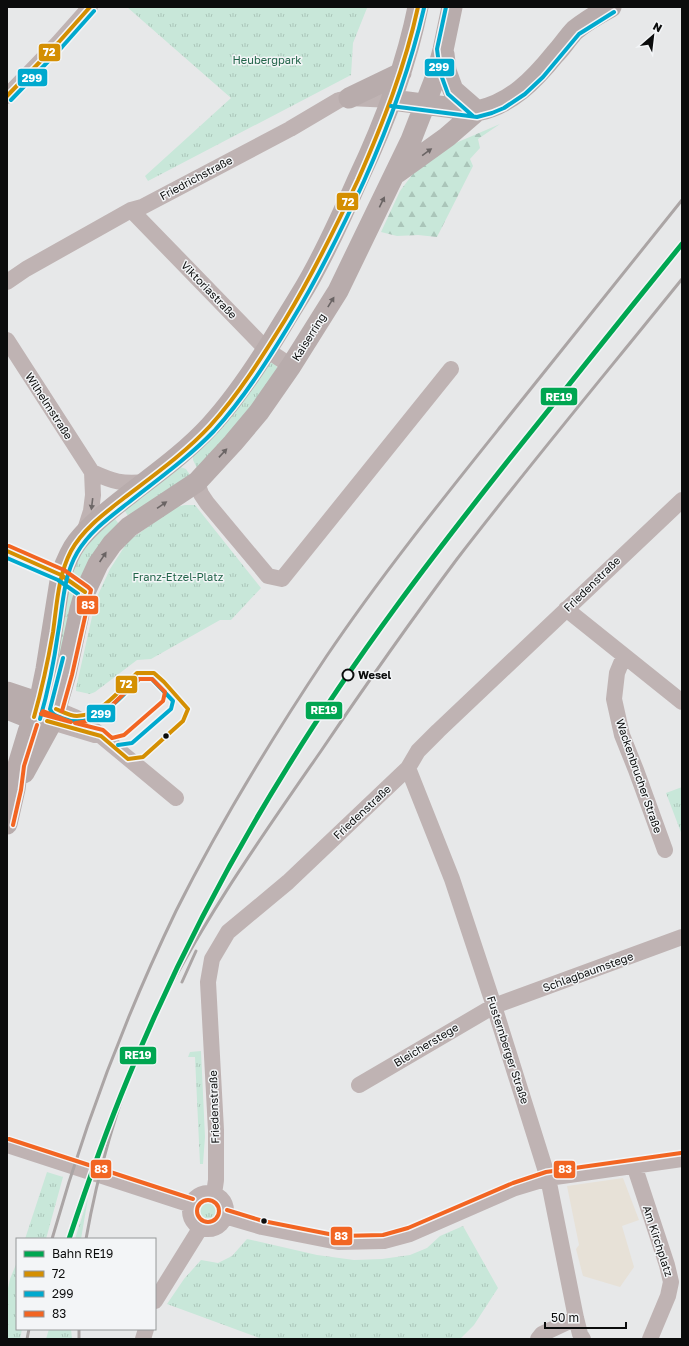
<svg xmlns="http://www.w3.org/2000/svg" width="689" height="1346" viewBox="0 0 689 1346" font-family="'Golos Text',sans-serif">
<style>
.education{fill:#e7e1d7}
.grass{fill:url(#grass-tufts)}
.forest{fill:url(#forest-firs)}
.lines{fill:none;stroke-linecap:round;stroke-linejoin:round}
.minor{stroke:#bfb3b3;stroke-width:16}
.major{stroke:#b8acac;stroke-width:21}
.rail{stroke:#aba5a5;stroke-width:3}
.bus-1-casing{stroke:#f3f5f7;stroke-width:7}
.bus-2-casing{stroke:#f3f5f7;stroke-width:7}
.bus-3-casing{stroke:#f3f5f7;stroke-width:7}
.bus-1{stroke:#d48f02;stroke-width:4}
.bus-2{stroke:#00a9ce;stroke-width:4}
.bus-3{stroke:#f26522;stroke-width:4}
.rail-1-casing{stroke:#f3f5f7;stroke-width:8}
.rail-1{stroke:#00a651;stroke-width:5}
.oneway{fill:#6a6464}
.oneway2{fill:#6e6868}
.stop-dot{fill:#f3f5f7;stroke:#0b0c0c;stroke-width:2}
.bus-dot{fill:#0b0c0c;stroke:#f3f5f7;stroke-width:1.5}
.labels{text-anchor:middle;stroke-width:3;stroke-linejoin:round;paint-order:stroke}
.park-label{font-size:11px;fill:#216449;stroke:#f3f5f7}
.street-label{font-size:11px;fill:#0b0c0c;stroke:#f3f5f7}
.stop-label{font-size:11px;font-weight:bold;fill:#0b0c0c;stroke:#f3f5f7;text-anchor:start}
.line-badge{stroke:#f3f5f7;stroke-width:1.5}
.badge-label{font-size:11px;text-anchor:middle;font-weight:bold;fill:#fff}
</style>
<defs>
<pattern id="grass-tufts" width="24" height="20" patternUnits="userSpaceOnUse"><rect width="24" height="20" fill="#c8e7d9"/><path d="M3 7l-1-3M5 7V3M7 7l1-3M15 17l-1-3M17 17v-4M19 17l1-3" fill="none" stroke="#aac5b9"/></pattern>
<pattern id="forest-firs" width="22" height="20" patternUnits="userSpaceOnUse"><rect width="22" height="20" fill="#c8e7d9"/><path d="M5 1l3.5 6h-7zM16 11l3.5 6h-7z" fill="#aac5b9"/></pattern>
</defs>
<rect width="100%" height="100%" fill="#e7e8e9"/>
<path class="education" d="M623,1178L639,1220L622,1226L634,1267L620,1287L583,1276L576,1249L579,1245L567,1186Z"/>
<path class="grass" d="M127,7H369L367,8L353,43L351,75L148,181L145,176L231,98Z
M270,362L275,364L280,372L199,472L193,460V455Z
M180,467L186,469L190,475L130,519L123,508Z
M185,505H195L261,588L231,620H220L151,659L137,660L95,692L90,694L76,691V688L96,599L110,569L128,541L176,507Z
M113,516L121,527L80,582L71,573L81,550Z
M69,584L73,590L74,595L53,685Z
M682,787V835L666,793Z
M201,1051L205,1137L203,1164H200L195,1057H188L190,1052Z
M47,1172L63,1177L46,1239H25Z
M88,1198L81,1239H75Z
M199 1210a10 10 0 1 1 20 0a10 10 0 1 1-20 0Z
M463,1226L498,1288L474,1325L460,1339H262L167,1304L184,1279L201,1260L218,1263L232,1256L247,1239L317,1255L354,1260L382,1259L410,1255L427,1248L440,1236Z
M17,1262V1329H22L20,1339H7V1293L10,1279Z
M49,1329H71L72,1339H46Z"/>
<path class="forest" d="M500,124L478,139L480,148L470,159L473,166L437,237L418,235L397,236L381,232L400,191L418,167L451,145Z"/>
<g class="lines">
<path class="minor" d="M7,96L58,43L90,7
M131,210L267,350L291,366
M7,282L26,269L131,210L142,207L290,129L339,100L349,98L392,100
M7,340L92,472L93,495L91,511L84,533
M92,472C114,482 121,484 146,482
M197,482L201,494L207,503L268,576L282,579L451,369
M7,551L61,575L85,592
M566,609L682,702
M624,656L617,673L614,699L622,735L636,770L665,850
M56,709L75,717L88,725L176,798
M52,722L95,735
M408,768L452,879L494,1006L548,1178L576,1318L580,1334L583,1339
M359,1085L494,1006L682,937
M7,1145L191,1205
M634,1165L667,1265L671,1282L668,1296L650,1339
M190 1211a18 18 0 1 1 36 0a18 18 0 1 1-36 0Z
M214,1194L216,1180V1130L208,982L212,959L228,932L288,882L408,768L418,751L438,731L682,500
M225,1216L262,1227L338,1242L384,1241L410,1234L515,1188L548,1178L682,1159
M155,1301L201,1227
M143,1339L146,1329
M538,1339L542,1334L576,1318"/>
<path class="major" d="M444,54L446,71L453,90L477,111
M349,98L401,73
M392,100L477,111C511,104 534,80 555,54C562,47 568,37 575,30C586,21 598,14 611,7
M397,173L447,137L477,111
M7,692L52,707
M7,709L22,715L46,721
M24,773L52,722L66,674L80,609L85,592L98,564L112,544L129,527L197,482L233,443L259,412L291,366L338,291L411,140L436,76L443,50L452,7
M7,824L15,789L18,765L28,732L39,703L46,669L61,575C65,564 70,551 77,542C92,523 112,508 131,493C158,472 186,452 210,426C238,396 264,355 285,320C294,305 304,290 312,275C329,244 344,211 358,179C384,124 406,67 418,7"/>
<path class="rail" d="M182,982L196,951
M151,1025C197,928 260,839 321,751C365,686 410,622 457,559C530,464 607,372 682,279
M52,1239C84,1126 125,1017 176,911C220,823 272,738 326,657C380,577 441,501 501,426C561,351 622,276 682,200
M86,1239C98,1171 118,1103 144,1039
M79,1329V1339
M27,1339L29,1329"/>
<defs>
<path id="bus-1" d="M7,96L58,43L90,7
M7,551L61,575L85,592
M56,709C63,712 70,716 77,716C100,716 122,688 137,673H154L164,682L188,709
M34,717C42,689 48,661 53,632C57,604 58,576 71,551C83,529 105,513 124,498C154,475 185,453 210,426C239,394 262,357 285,320C313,274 335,229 358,180C383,123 405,67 418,7
M47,721L101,736L128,759
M128,759L143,757L183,721L188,709"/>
<path id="bus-2" d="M446,7L437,49L440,72L448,94L473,116
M11,100L62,47L94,11
M391,106L477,117L492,113L504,108L525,94L543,77L579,34L614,12
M7,558L58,580L78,594
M63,658L50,709C52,715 57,716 62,718C94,732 119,699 139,679H152L173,701L171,709L132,743L118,745
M40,719C48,691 54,662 58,633C63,606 63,577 77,553C89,532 110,517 128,503C157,480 188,458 214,431C244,398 268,360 291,322C319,276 341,231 364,181C389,125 410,69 424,8"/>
<path id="bus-3" d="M9,546L64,570L88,587L91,590L72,675L62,711
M139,679H152L165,692L163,701L124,735L112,738L103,730L75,723L89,721L106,711Z
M43,711L71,722L41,714Z
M13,825L21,790L24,766L37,725
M9,1139L193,1199
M197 1211a11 11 0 1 1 22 0a11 11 0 1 1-22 0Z
M227,1210L263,1221L339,1236L383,1235L408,1228L513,1183L546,1172L681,1153"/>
</defs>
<use href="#bus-1" class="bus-1-casing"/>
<use href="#bus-2" class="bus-2-casing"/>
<use href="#bus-3" class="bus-3-casing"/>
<use href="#bus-1" class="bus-1"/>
<use href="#bus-2" class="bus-2"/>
<use href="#bus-3" class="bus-3"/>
<defs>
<path id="rail-1" d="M69,1239C87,1185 106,1131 128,1078C172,971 226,866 287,768C355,657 434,554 515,452C571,382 626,313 682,244"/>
</defs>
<use href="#rail-1" class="rail-1-casing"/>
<use href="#rail-1" class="rail-1"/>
</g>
<defs><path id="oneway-solid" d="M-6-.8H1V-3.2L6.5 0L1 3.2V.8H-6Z"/></defs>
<g class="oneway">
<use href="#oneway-solid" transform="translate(427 152) rotate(-36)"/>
<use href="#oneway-solid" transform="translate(382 202) rotate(-64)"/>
<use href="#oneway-solid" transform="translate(331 302) rotate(-58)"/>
<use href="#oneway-solid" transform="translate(223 453) rotate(-47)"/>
<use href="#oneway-solid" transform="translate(162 505) rotate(-34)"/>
<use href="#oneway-solid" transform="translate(103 557) rotate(-56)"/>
</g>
<use class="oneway2" href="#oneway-solid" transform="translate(92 504) rotate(97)"/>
<circle class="stop-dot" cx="348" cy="675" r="5.5"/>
<g class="bus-dot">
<circle cx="166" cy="736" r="3.5"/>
<circle cx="264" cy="1221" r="3.5"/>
</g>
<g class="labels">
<g class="park-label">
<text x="267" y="64">Heubergpark</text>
<text x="178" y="581">Franz-Etzel-Platz</text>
</g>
<g class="street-label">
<text transform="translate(196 178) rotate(-28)" y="4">Friedrichstraße</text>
<text transform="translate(209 290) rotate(46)" y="4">Viktoriastraße</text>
<text transform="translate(309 337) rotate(-58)" y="4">Kaiserring</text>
<text transform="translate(49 406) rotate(57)" y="4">Wilhelmstraße</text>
<text transform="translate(592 584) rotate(-44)" y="4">Friedenstraße</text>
<text transform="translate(639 776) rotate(71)" y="4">Wackenbrucher Straße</text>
<text transform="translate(362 812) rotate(-43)" y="4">Friedenstraße</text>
<text transform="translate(588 972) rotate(-20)" y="4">Schlagbaumstege</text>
<text transform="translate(426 1045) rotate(-31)" y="4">Bleicherstege</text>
<text transform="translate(508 1050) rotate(72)" y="4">Fusternberger Straße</text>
<text transform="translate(214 1107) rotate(-92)" y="4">Friedenstraße</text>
<text transform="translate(658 1241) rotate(72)" y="4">Am Kirchplatz</text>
</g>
<g class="stop-label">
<text x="358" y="679">Wesel</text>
</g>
</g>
<g class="line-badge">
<rect x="38" y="43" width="23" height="19" rx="4" fill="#d48f02"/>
<rect x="424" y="58" width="31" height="19" rx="4" fill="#00a9ce"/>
<rect x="17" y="68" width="31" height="19" rx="4" fill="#00a9ce"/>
<rect x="336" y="192" width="23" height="19" rx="4" fill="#d48f02"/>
<rect x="540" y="387" width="38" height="19" rx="4" fill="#00a651"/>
<rect x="76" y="595" width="23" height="20" rx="4" fill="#f26522"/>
<rect x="115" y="675" width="23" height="19" rx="4" fill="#d48f02"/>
<rect x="305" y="701" width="38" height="19" rx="4" fill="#00a651"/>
<rect x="86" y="704" width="30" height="19" rx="4" fill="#00a9ce"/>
<rect x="119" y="1046" width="38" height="19" rx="4" fill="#00a651"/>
<rect x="90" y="1159" width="22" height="20" rx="4" fill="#f26522"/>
<rect x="553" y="1160" width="23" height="19" rx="4" fill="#f26522"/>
<rect x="330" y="1226" width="23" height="20" rx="4" fill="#f26522"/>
</g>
<g class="badge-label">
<text x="49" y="56">72</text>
<text x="439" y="71">299</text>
<text x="32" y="82">299</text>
<text x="348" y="206">72</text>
<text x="559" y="401">RE19</text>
<text x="88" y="609">83</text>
<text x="126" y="688">72</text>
<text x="324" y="714">RE19</text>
<text x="101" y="718">299</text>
<text x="138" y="1059">RE19</text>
<text x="101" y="1173">83</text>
<text x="565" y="1173">83</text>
<text x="341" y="1240">83</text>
</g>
<rect width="689" height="1346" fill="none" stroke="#0b0c0c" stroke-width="16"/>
<rect x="16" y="1238" width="140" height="92" fill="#f3f5f7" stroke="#969899"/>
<rect x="24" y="1251" width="20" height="6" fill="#00a651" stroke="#969899"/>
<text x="52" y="1258" font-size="12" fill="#0b0c0c">Bahn RE19</text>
<rect x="24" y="1271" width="20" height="6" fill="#d48f02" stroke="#969899"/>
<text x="52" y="1278" font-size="12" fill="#0b0c0c">72</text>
<rect x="24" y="1291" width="20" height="6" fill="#00a9ce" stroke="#969899"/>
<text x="52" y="1298" font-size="12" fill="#0b0c0c">299</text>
<rect x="24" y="1311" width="20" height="6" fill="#f26522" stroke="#969899"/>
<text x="52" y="1318" font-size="12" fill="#0b0c0c">83</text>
<g transform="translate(653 36) rotate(28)" stroke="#f3f5f7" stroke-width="3" paint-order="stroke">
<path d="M0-3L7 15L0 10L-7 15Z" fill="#0b0c0c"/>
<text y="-6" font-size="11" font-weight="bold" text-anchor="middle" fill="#0b0c0c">N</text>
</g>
<path d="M545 1322v6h81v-6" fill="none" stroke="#0b0c0c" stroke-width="2"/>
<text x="551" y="1322" font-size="12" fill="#0b0c0c" stroke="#f3f5f7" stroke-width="3" paint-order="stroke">50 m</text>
</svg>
